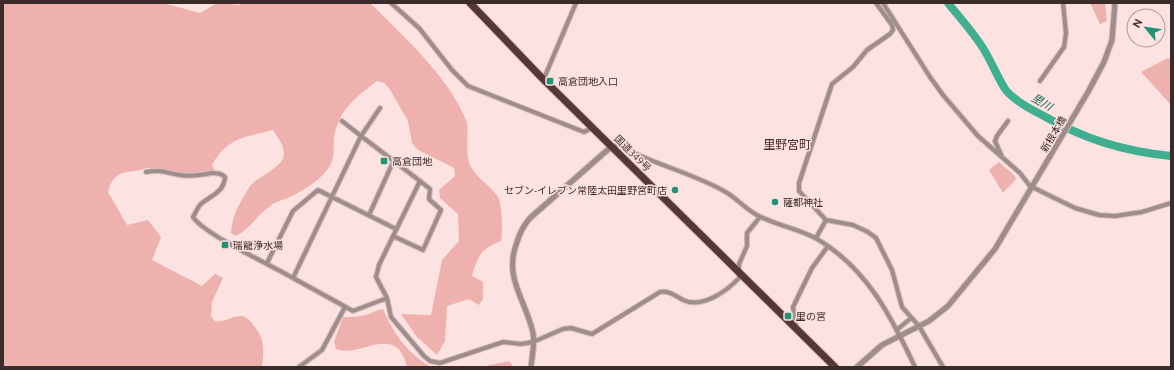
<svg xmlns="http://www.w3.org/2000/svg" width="1174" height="370" viewBox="0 0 1174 370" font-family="Ubuntu,'Noto Sans JP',sans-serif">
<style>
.green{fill:#eeb1ae}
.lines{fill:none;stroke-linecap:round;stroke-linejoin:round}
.river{stroke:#40af8f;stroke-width:8}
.minor-casing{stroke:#d5bdbc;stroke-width:6}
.tertiary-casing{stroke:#d5bdbc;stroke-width:7}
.trunk-casing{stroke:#d5bdbc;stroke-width:9}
.minor{stroke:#9f8d8c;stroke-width:4}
.tertiary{stroke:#9f8d8c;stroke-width:5}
.trunk{stroke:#563736;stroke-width:7}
.poi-dot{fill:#209375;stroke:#fce2e0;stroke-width:1.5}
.labels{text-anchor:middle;stroke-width:3;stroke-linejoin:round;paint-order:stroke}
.poi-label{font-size:10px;fill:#3b2b2a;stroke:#fce2e0;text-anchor:start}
.street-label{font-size:10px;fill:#3b2b2a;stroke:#fce2e0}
.water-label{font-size:11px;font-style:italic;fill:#106751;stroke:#fce2e0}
.quarter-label{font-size:12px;fill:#4b2b2a;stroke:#fce2e0}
</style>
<rect width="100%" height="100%" fill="#fce2e0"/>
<path class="green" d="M3,3H163L200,13L217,3L240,5L241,3H370C403,36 448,76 466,120C470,130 464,151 470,165C476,178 490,185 498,197C502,203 503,234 501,241C480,249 478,256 472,276L483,282V299L479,305L469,299L447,306L445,341L437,355L417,337L401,314L431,315L442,260L459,241L458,214L440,198L439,190L455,176L454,168L418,150L412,143L408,121L389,88L384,83L377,81C354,99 340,108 334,137C333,146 335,156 331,164C322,180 304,190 288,198C282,200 274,202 269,207C256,216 250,230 235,236L231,233C232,218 237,208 244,196C247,192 249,186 253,183C262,175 282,167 284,155C285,146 277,137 273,130C245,137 227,138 212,165L215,171L210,177C189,179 170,168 149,168C144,168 139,171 134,171C118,173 113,175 108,192L127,225L148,220L161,237L152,260L202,286L215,274L223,278L212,302L211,316L215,321C225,323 232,315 242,316C246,317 249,320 252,323C265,339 264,348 262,367H3Z
M1090,3H1105L1107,21L1100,24Z
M1168,58L1171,61V105L1141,72Z
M999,162L1015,176L1016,179L1003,193L989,170Z
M383,309C392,332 409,355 431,367H407C396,321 360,359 336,349L334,342L343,317C352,317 360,317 369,314C374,312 377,310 383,309Z
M509,361L514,367H481Z"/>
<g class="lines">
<path class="river" d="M948,3C960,18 973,32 983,48C991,61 997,76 1005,89C1013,100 1030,109 1042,115C1084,139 1122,151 1171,156"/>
<defs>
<path id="minor" d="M391,3L419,28L452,70L468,86L584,132L592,128
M883,3L930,77L943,95L978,136L1020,173L1030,186L1075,208L1099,215L1115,216L1142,212L1171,203
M542,78L545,76L576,3
M1040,81L1064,47L1066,33L1063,3
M342,121L361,136L380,108
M612,146L618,145C652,164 690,172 724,191C737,198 747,211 761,217C779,226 800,229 817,239C867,268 892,318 915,367
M1002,157L995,141L997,136L1008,121
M146,172C161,169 166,173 180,175C190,177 201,175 211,173C217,173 221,173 225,177C224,192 212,195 202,203C198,206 196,212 193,217C205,235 271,265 293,278L361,136L420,181L379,265L376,277L387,298L391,317L424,356L430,361L440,363L503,342L521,344L533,342L563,329L571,328L592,334L660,292C670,291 674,295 683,300C702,309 727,291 739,278V264L747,246V233L760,217
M369,215L394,160
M826,220L853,225L868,232L876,238L892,270L902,307L919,326L943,367
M393,236L423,250L441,210L429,199L430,189L420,181
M816,238L826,220L799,191V183L832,84L853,67L867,50L890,34L893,30L892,25L876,3
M267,263L293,211L318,190L396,229
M293,278L353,311L387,298
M796,328L793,307L812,268L828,246
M898,329L911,318
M299,367L322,350L345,307"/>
<path id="tertiary" d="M531,367C532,356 535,344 533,333C526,300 503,278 517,242C520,232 523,226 530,218L612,146
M857,367L882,345L929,321L948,306L995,249L1088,92L1104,62L1112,40L1115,3"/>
<path id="trunk" d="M470,3L542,78L835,367"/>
</defs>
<use href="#minor" class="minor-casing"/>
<use href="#tertiary" class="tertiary-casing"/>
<use href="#trunk" class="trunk-casing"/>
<use href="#minor" class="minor"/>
<use href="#tertiary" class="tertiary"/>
<use href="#trunk" class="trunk"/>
</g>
<g class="poi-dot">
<rect x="546" y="77" width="8" height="8" rx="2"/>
<rect x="380" y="157" width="8" height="8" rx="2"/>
<circle cx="675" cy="190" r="4"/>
<circle cx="775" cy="202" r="4"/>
<rect x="221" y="241" width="8" height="8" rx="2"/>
<rect x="784" y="312" width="8" height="8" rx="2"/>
</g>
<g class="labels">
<g class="poi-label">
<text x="558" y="85">高倉団地入口</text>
<text x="392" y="165">高倉団地</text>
<text x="667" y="194" text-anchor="end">セブン-イレブン常陸太田里野宮町店</text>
<text x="783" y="206">薩都神社</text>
<text x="233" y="249">瑞龍浄水場</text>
<text x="796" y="320">里の宮</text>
</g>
<g class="street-label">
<text transform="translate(1053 134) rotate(-59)" y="4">新根本橋</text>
<text transform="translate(633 153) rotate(45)" y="4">国道349号</text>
</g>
<g class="water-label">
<text transform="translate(1042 102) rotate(30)" y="4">里川</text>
</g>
<g class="quarter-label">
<text x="787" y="149">里野宮町</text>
</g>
</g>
<rect width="1174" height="370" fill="none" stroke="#3b2b2a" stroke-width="8"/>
<g transform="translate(1146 28) rotate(299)"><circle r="19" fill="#fce2e0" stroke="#af9997"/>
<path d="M0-3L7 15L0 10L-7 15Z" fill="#209375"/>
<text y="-6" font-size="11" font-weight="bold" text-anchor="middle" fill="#3b2b2a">N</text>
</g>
</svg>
